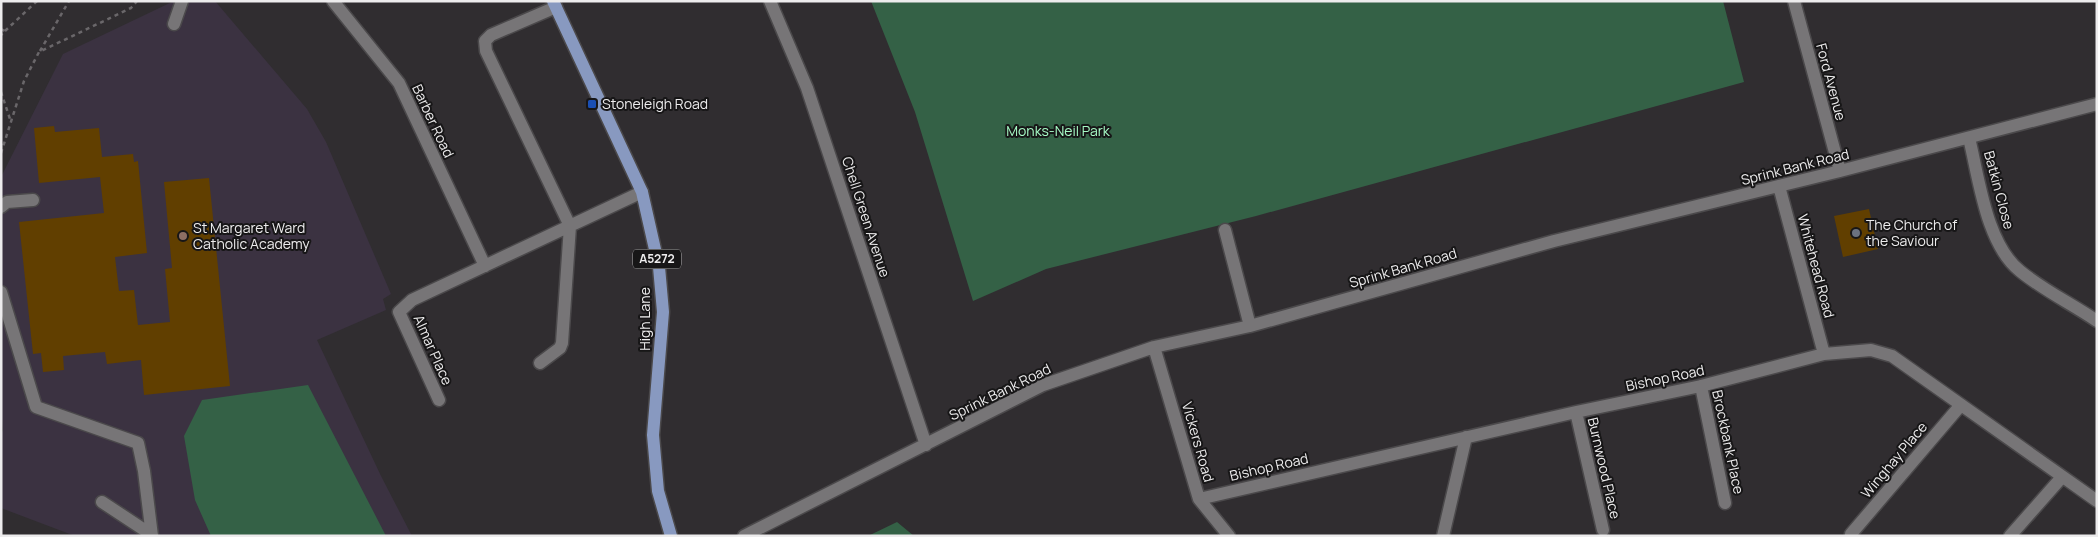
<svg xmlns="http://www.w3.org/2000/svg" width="2098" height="537" viewBox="0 0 2098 537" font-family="Manrope,sans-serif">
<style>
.education{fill:#3b3241}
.green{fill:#346146}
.building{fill:#613f00}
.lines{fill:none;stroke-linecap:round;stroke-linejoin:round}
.minor-casing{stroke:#4b494b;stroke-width:15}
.major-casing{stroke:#4b494b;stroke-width:15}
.path{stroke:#6a676a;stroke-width:2.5;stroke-dasharray:4 4;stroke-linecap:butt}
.minor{stroke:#777577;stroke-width:12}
.major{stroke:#8899c0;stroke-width:12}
.transit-dot{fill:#1a4fb4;stroke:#171617;stroke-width:2}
.worship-dot{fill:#6b7280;stroke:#171617;stroke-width:2}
.education-dot{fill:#8d6e63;stroke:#171617;stroke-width:2}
.labels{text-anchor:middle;stroke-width:4;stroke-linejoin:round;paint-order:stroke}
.shield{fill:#171617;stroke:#adacad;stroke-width:1}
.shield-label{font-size:12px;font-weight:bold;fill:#edeced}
.street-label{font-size:14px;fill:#edeced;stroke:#171617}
.poi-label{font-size:14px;fill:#edeced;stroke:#171617;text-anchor:start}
.park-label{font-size:14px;fill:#a7fbc6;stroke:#171617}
</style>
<rect width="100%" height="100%" fill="#302d30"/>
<path class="education" d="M174,1H215L307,109L326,142L391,294L383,299L386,310L317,340L381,476L412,536H75L1,508V435L3,430L1,409V177L63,54Z"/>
<path class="green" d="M871,1H1723L1744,82L1256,216L1046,269L973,301L915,112Z
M308,385L386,536H211L195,500L184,436L202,400Z
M897,522L914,536H868Z"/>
<path class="building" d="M54,126L55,132L99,128L102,157L133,154L134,162L138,161L147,253L115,257L119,291L134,290L138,325L170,322L165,269L172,268L164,182L209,178L230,386L144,395L141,360L107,364L105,352L63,356L64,370L43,372L41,353L33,354L19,222L104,213L100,177L39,183L34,128Z
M1869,209L1878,249L1843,257L1834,216Z"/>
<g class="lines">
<defs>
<path id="minor" d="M333,1L399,83L485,266
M770,1L807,88L926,445
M1794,1L1840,171
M174,24L182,1
M1969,138C1979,178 1986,244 2020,271C2043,290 2072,304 2097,321
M1779,186L1824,354
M1,207L7,202L33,200
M1225,230L1250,326
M1,292L36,407L138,443L144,471L152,536
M1154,347L1199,499L1229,536
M540,363L560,348L562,343L570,226L486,51L485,41L491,35L556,7
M1701,386L1725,503
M439,400L399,312L412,300L642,192
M1576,412L1603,530
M1199,499L1576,412L1701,386L1824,354L1871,350L1892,356L2097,501
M102,502L152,535
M1851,534L1960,406
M744,536L1043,385L1154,347L1250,326L1554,241L1840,171L2097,104
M1443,536L1466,437
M2010,536L2062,477"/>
<path id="major" d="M553,1L642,192L659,267L663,312L653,435L658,491L671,536"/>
</defs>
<use href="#minor" class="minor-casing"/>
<use href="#major" class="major-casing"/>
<path class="path" d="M1,29L5,31L1,35
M5,31L37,1
M40,51L69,1
M1,92L10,119
M1,153L24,81L39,52L131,8L137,1"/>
<use href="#minor" class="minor"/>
<use href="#major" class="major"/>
</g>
<rect class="transit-dot" x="587" y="99" width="10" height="10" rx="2.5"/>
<circle class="worship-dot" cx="1856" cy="233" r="5"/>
<circle class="education-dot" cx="183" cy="236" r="5"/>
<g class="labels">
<rect class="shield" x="633" y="249.5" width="48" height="19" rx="4"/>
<g class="shield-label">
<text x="657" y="263">A5272</text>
</g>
<g class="street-label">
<text transform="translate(1831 82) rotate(75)" y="5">Ford Avenue</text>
<text transform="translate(433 121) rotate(65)" y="5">Barber Road</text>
<text transform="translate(1795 167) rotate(-14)" y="5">Sprink Bank Road</text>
<text transform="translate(1999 190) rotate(75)" y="5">Batkin Close</text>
<text transform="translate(866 217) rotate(72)" y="5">Chell Green Avenue</text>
<text transform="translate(1816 266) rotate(75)" y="5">Whitehead Road</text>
<text transform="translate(1403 268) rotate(-16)" y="5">Sprink Bank Road</text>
<text transform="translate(645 319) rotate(-90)" y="5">High Lane</text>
<text transform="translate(433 350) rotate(66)" y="5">Almar Place</text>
<text transform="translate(1665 378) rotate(-12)" y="5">Bishop Road</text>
<text transform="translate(1000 392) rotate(-26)" y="5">Sprink Bank Road</text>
<text transform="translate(1198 442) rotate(74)" y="5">Vickers Road</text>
<text transform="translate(1728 442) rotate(78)" y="5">Brockbank Place</text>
<text transform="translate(1894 460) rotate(-50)" y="5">Winghay Place</text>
<text transform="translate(1269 467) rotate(-13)" y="5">Bishop Road</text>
<text transform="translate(1604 468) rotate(77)" y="5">Burnwood Place</text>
</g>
<g class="poi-label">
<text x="602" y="109">Stoneleigh Road</text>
<text x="1866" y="230">The Church of<tspan x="1866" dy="16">the Saviour</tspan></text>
<text x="193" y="233">St Margaret Ward<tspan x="193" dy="16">Catholic Academy</tspan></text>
</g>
<g class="park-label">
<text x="1058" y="136">Monks-Neil Park</text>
</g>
</g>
<rect width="2098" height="537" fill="none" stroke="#edeced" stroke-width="5"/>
</svg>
